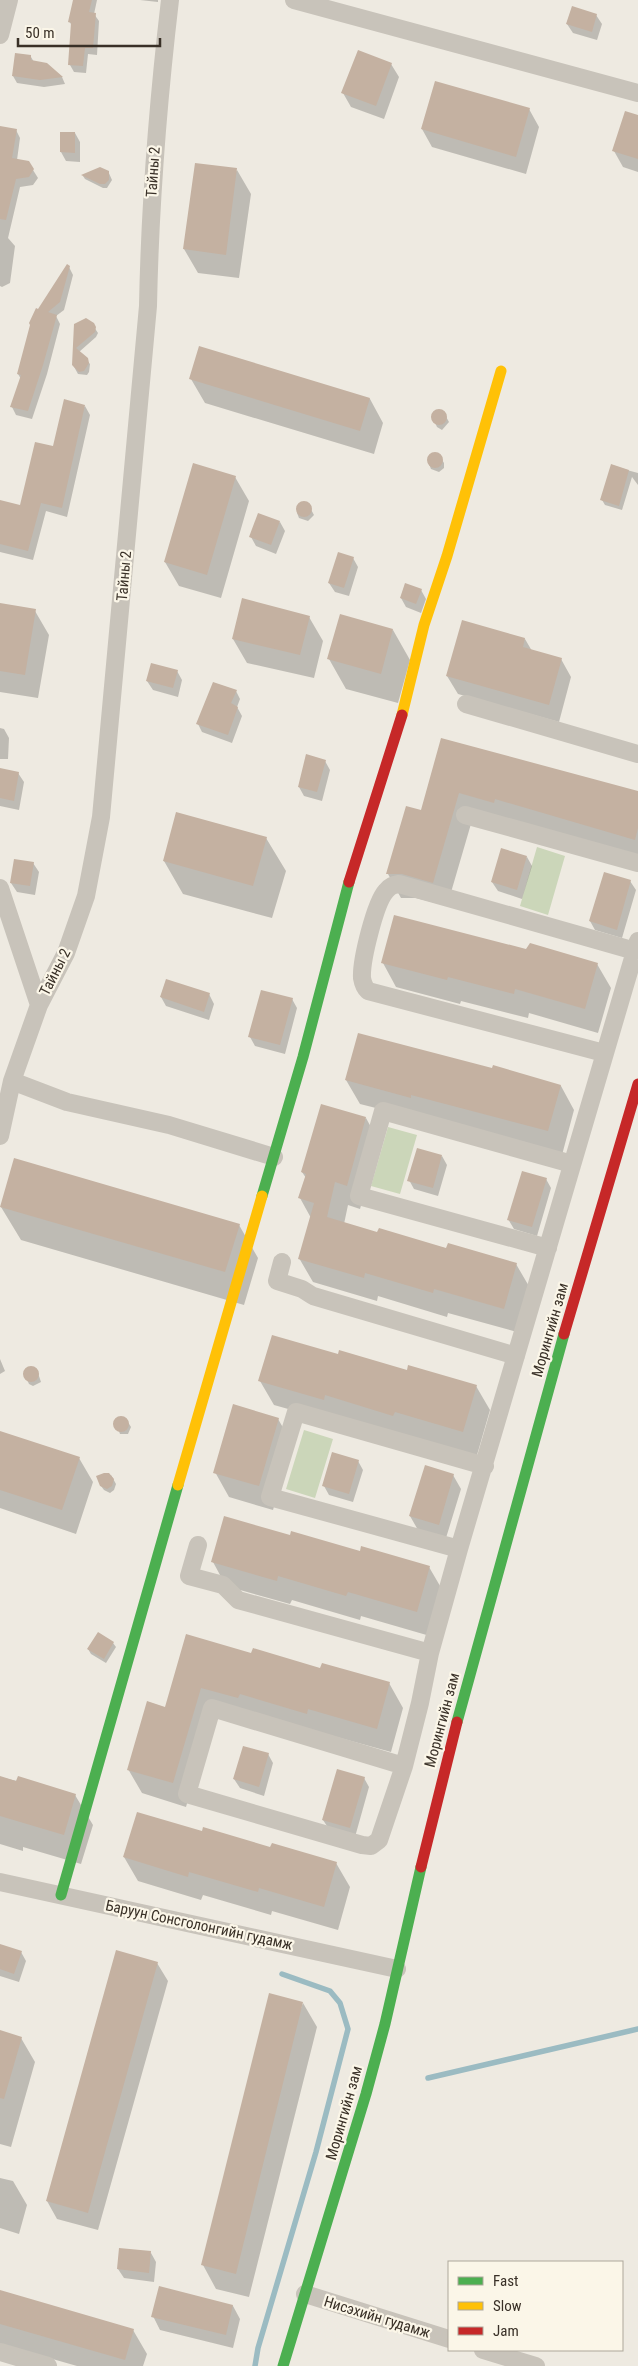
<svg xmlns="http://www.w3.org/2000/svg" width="638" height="2366" viewBox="0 0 638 2366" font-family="'Roboto Condensed',sans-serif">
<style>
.green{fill:#cbd6b9}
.shadow{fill:#0003}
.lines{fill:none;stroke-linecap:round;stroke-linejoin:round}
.stream{stroke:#9bbbc2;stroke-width:5.5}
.building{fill:#c4b1a1}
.street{stroke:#c8c3ba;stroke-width:18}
.fast{stroke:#4caf50;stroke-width:11}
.slow{stroke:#ffc107;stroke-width:11}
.jam{stroke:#c62828;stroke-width:11}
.labels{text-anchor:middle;stroke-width:4.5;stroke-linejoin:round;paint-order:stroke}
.street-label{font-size:15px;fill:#393027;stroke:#fbf6e8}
</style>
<rect width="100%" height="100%" fill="#eeeae1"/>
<path class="green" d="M537,847L565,856L548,915L520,906Z
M388,1127L417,1135L400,1194L371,1186Z
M304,1430L333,1439L315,1498L286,1489Z"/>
<path class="shadow" d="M74,0H97L94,14L99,21L97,55L88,54L86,73L74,72L70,65L72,27L70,22Z
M140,0H158V2Z
M596,15L602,24L597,40L573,33L567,24Z
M31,57L34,62L46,64L62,77L65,84L44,87L17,83L13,76Z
M391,64L399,77L384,119L351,107L343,93Z
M529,109L539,127L526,174L432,147L422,129Z
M638,116V172L623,167L614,151Z
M0,127L16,130L20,138L17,160L28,162L38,178L33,185L20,187L8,238L15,246L10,283L2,287L0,286Z
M75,133L80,142V162L66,161L61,152Z
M237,170L251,194L239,278L198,273L184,249Z
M108,171L112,180L107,188H103L85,179L83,176Z
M69,267L73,275L64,310L56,316L60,324L47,374L32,419L16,415L12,407L21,379L18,374L39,310Z
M90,321L98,333L96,337L79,352L90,364L89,372L87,375L78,374L73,365L75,325Z
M191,379L370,399L383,423L374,454L205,403Z
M85,406L90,415L67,517L46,511L33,560L0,552V502L21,507L54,448Z
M440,410L444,413L449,422L442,430L437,427L432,416L434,412Z
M432,454L439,455L444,463V468L439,472L431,469L429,464L428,457Z
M612,466L638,473V485L632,477L622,510L605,505L602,500Z
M235,477L249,501L221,598L179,586L165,562Z
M300,503L308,504L314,515L308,521L299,518L297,513V506Z
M280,522L285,531L276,554L256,546L251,537Z
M353,558L358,567L349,596L335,592L329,583Z
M421,590L426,599L421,613L406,607L401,598Z
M0,605L35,611L49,635L38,698L0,692Z
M309,617L323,641L314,678L247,663L233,639Z
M393,630L410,660L398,703L346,689L329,659Z
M525,639L532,651L561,659L571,677L559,722L458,694L447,676Z
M177,671L182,680L178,697L153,690L147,681Z
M236,691L240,699L237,707L242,716L232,743L202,732L198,724Z
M0,728L4,729L9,738L8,759H0Z
M442,739L638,792V860L473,817L447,906L416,898H401L388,874L422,812Z
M325,761L330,770L322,801L304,796L299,787Z
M0,769L18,773L24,782L19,810L0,806Z
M266,838L286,871L272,918L183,894L164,861Z
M527,857L532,866L522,899L498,891L492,882Z
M33,863L39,872L35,895L17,892L11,883Z
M630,881L636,890L622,938L595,930L590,921Z
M527,951L597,964L611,988L598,1033L529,1013L528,1018L461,1001L460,1004L396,987L383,963Z
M209,994L214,1004L209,1020L166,1006L161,997Z
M292,999L297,1008L285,1054L255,1046L250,1037Z
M346,1080L561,1086L574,1110L562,1155L360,1104Z
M366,1118L379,1142L360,1209L348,1205L344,1224L378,1233L516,1264L530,1288L517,1332L448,1313L447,1317L378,1296L377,1301L313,1282L299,1258L311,1218L300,1198L306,1178L302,1172Z
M442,1156L447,1165L438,1196L414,1189L409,1180Z
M546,1179L551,1188L537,1236L514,1229L508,1219Z
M1,1207L239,1225L258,1258L244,1305L21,1240Z
M339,1356L476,1386L490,1410L477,1455L338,1423L274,1405L260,1381Z
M0,1359L5,1371L0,1374Z
M31,1367L37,1370L41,1382L33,1386L29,1384L24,1373Z
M118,1418L126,1419L131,1427L128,1434H120L115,1421Z
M278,1419L292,1443L273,1510L229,1497L215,1472Z
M0,1432L79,1458L93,1482L76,1534L0,1508Z
M358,1461L363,1470L353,1502L329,1495L324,1486Z
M111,1475L116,1484L114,1490L110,1493L104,1490L101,1486Z
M453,1475L461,1489L446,1538L418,1530L410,1516Z
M291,1537L429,1567L443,1591L430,1636L361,1616L360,1620L292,1600L290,1604L226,1586L213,1562Z
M113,1643L116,1647L106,1663L91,1654L88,1649Z
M252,1654L389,1683L403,1708L391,1752L322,1733L214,1711L186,1807L142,1793L128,1769L166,1708Z
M268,1754L273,1763L264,1796L240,1788L234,1779Z
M0,1777L75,1795L93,1825L81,1864L23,1847V1851L0,1844Z
M364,1778L369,1787L355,1837L329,1829L323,1820Z
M203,1833L336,1863L350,1887L338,1930L272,1911L271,1915L203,1895L201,1900L138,1881L124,1857Z
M0,1945L21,1952L26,1961L19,1982L0,1976Z
M157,1963L168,1981L98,2230L57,2219L47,2201Z
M303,2003L317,2027L249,2297L216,2289L203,2265Z
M0,2032L21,2038L35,2062L11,2147L0,2144Z
M0,2178L13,2181L27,2205L19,2234L0,2228Z
M151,2253L156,2262L154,2282L124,2278L118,2269Z
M0,2291L133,2330L147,2354L143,2366H77L0,2344Z
M233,2306L240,2319L233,2348L160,2330L153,2316Z"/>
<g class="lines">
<path class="stream" d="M428,2078L638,2029
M255,2366L258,2348L316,2152L348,2029L340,2003L330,1991L282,1974"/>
</g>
<path class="building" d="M73,0H92L89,12L96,13L93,48H85L83,66L68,65L71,23L68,22Z
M572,6L597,14L592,32L566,24Z
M358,50L392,63L376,106L341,93Z
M15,53L31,55V60L47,63L63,77L40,80L12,76Z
M435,81L530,108L516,157L421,129Z
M625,111L638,115V159L612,151Z
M0,126L17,129L12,158L29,161L34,169L29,177L16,179L6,220L0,219Z
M60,132H75V153L60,152Z
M195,163L237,168L226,255L183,249Z
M100,167L109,171V180L105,184H100L81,175Z
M67,264L70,266L60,302L48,312L57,315L43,365L28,411L10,407L21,375L17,374L30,325L29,323L36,308L38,309Z
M86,318L94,323L96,327L95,332L76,348L88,358L89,363L84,371L79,372L72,365L74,324Z
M199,346L370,398L360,431L189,379Z
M64,399L85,405L62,508L41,503L28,551L0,544V500L20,505L35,442L53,446Z
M431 417a8 8 0 1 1 16 0a8 8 0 1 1-16 0Z
M427 460a8 8 0 1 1 16 0a8 8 0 1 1-16 0Z
M193,463L236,476L207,575L164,562Z
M611,464L629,470L619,506L600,500Z
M296 509a8 8 0 1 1 16 0a8 8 0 1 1-16 0Z
M258,513L280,521L271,545L249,537Z
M338,552L354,557L344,588L328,583Z
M405,583L422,589L416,604L400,598Z
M242,598L310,616L300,655L232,639Z
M0,603L36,609L25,675L0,671Z
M340,614L393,629L381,674L327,659Z
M462,620L525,638L523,647L562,658L549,705L446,676Z
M151,663L178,670L173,688L146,681Z
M213,682L237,690L231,703L238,707L228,735L196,724Z
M441,738L638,791V828L635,840L495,799L494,803L459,793L433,883L402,874H386L406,806L421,810Z
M306,754L326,760L317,792L298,787Z
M0,768L19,772L14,801L0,798Z
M176,812L267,837L253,886L163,861Z
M501,848L527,856L517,890L491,882Z
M14,859L34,862L30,886L10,883Z
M604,872L631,880L617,930L589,921Z
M394,915L526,949L530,943L598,963L585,1009L515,989L514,994L448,977L447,980L381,963Z
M166,979L210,993L204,1012L160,997Z
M261,990L293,998L280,1045L248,1037Z
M358,1033L492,1068L493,1065L561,1085L548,1131L411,1095V1098L345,1080Z
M321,1104L366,1117L347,1186L335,1182L327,1217L377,1232L379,1228L446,1248L448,1243L517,1263L504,1309L434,1289L433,1293L365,1273L364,1278L298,1259L314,1203L298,1198L306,1174L301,1172Z
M417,1148L442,1155L433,1188L407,1181Z
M14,1158L240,1224L225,1272L0,1207Z
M522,1171L547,1178L532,1227L507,1220Z
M272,1335L338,1354L339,1350L407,1370L408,1365L477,1385L463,1432L395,1412L393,1416L325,1395L324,1400L258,1381Z
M23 1374a8 8 0 1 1 16 0a8 8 0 1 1-16 0Z
M233,1404L279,1418L259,1486L213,1473Z
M113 1424a8 8 0 1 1 16 0a8 8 0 1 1-16 0Z
M0,1431L80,1457L62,1510L0,1490Z
M332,1452L359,1460L349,1494L322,1486Z
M425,1465L454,1474L439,1525L409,1516Z
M104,1473H109L114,1479L112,1486L107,1489L100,1486L96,1476Z
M224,1516L290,1535L291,1531L360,1551L361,1546L430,1566L417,1612L348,1592L346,1596L278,1576L277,1581L211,1562Z
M98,1632L114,1642L104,1659L87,1649Z
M186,1634L251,1653L253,1648L320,1668L322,1663L390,1682L377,1729L308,1709L307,1714L240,1694L238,1698L201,1688L173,1783L127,1770L147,1701L165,1707Z
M243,1746L269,1753L259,1787L233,1779Z
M337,1769L365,1777L350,1828L322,1820Z
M0,1776L16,1781L18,1776L76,1794L64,1835L0,1816Z
M137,1812L202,1831L203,1827L270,1847L272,1843L337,1862L324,1907L259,1888L258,1892L189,1872L188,1877L123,1857Z
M0,1944L22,1951L14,1974L0,1969Z
M116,1950L158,1962L88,2213L46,2201Z
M269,1993L303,2002L236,2274L201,2265Z
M0,2030L22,2037L4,2099L0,2098Z
M119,2248L151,2251L149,2273L117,2269Z
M159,2286L233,2305L226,2335L151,2317Z
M0,2290L134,2329L125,2360L0,2324Z"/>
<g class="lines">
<path class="street" d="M294,0L638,93
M0,35L9,0
M466,704L638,754
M465,815L638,863
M0,888L39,1005
M604,1053L368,991C364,987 363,984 362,978C361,961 375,903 386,891C390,886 393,885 399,884L635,951
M12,1081L67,1102L169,1125L274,1157
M0,1136L12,1081L39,1005L66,953L86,896L101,817L148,306C150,203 158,102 170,0
M548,1248L359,1196L383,1111L572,1164
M282,1262L277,1281L302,1289L313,1296L516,1356
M198,1545L189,1576L223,1585L238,1600L430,1653
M459,1549L270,1497L296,1412L485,1466
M404,1766L212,1708L187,1794L362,1845L371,1846L379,1840L404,1766L420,1703L430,1653L459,1549L638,941
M0,1882L397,1969
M305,2294L449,2339
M483,2350L536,2366
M0,2352L48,2366"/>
<path class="fast" d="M262,1196L303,1057L349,882
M457,1722L564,1334
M61,1895L178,1485
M283,2366L366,2094L385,2024L421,1867"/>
<path class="slow" d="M402,715L424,625L447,556L501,371
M178,1485L262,1196"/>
<path class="jam" d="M349,882L402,715
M564,1334L638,1084
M421,1867L457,1722"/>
</g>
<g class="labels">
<g class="street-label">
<text transform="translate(153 172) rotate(-86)" y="5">Тайны 2</text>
<text transform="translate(124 576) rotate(-85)" y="5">Тайны 2</text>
<text transform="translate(55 972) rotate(-63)" y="5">Тайны 2</text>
<text transform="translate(550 1330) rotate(-74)" y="5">Морингийн зам</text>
<text transform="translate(442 1720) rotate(-75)" y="5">Морингийн зам</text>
<text transform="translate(199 1925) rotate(12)" y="5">Баруун Сонсголонгийн гудамж</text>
<text transform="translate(344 2113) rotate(-74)" y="5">Морингийн зам</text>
<text transform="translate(377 2317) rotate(17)" y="5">Нисэхийн гудамж</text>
</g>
</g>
<rect x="448" y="2261" width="175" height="90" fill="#fbf6e8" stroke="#ada79b"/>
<rect x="458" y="2277" width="25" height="8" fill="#4caf50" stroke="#ada79b"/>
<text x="493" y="2286" font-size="15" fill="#393027">Fast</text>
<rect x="458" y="2302" width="25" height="8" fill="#ffc107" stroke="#ada79b"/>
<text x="493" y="2311" font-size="15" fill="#393027">Slow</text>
<rect x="458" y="2327" width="25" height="8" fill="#c62828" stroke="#ada79b"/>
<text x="493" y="2336" font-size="15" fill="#393027">Jam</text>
<path d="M18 38v8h142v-8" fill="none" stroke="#393027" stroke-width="2.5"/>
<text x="25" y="38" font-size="15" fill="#393027" stroke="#fbf6e8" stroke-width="4" paint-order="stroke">50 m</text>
</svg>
